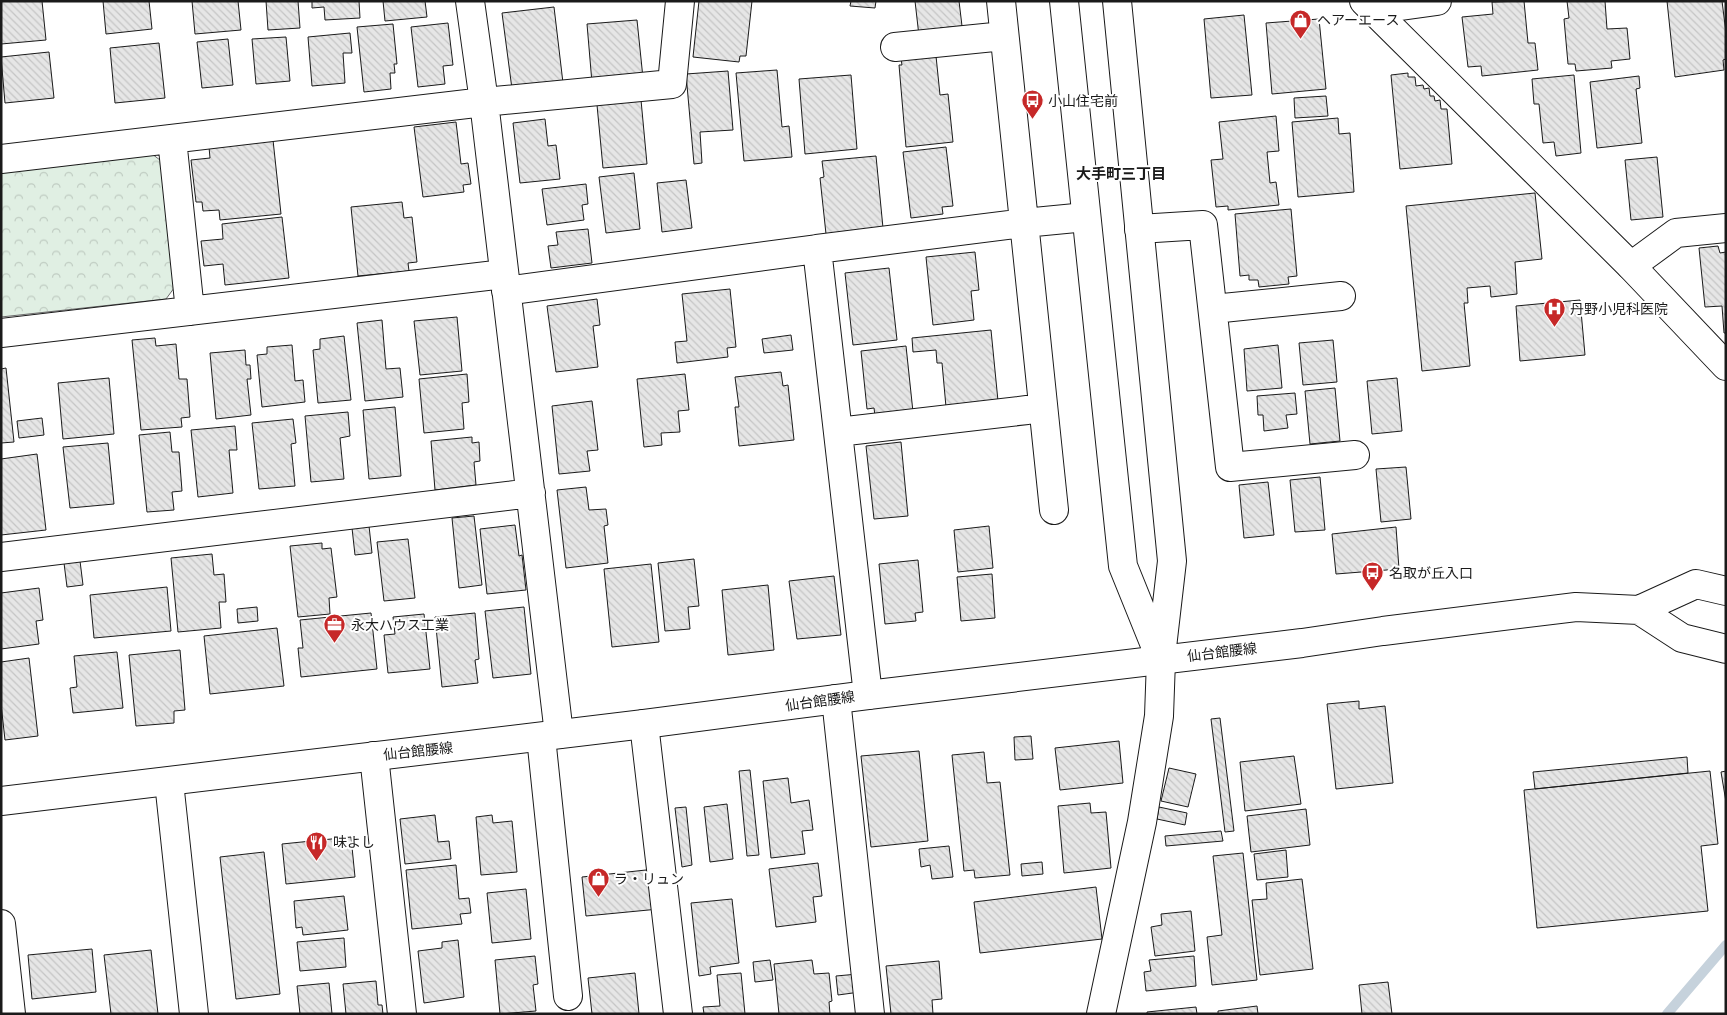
<svg xmlns="http://www.w3.org/2000/svg" width="1727" height="1015" viewBox="0 0 1727 1015" font-family="'Asap Condensed','Noto Sans JP',sans-serif">
<style>
.park{fill:url(#park-crowns);stroke:#6a6a6a}
.lines{fill:none;stroke-linecap:round;stroke-linejoin:round}
.stream{stroke:#c6d2dc;stroke-width:10}
.building{fill:url(#building-back-hatch);stroke:#1a1a1a}
.street-casing{stroke:#1a1a1a;stroke-width:30}
.secondary-casing{stroke:#1a1a1a;stroke-width:30}
.street{stroke:#fff;stroke-width:28}
.secondary{stroke:#fff;stroke-width:28}
.labels{text-anchor:middle;stroke-width:4;stroke-linejoin:round;paint-order:stroke}
.poi-label{font-size:14px;fill:#1a1a1a;stroke:#fff;text-anchor:start}
.street-label{font-size:14px;fill:#1a1a1a;stroke:#fff}
.neighbourhood-label{font-size:15px;font-weight:bold;fill:#1a1a1a;stroke:#fff}
</style>
<defs>
<pattern id="park-crowns" width="20" height="18" patternUnits="userSpaceOnUse" patternTransform="scale(1.25)"><rect width="20" height="18" fill="#e0efe3"/><path d="M2 6a3 3 0 1 1 6 0M12 15a3 3 0 1 1 6 0" fill="none" stroke="#c0ccc2"/></pattern>
<pattern id="building-back-hatch" width="6" height="6" patternUnits="userSpaceOnUse" patternTransform="scale(1.25)"><rect width="6" height="6" fill="#e6e6e6"/><path d="M-1 5l2 2M0 0l6 6M5-1l2 2" fill="none" stroke="#c5c5c5"/></pattern>
</defs>
<rect width="100%" height="100%" fill="#fff"/>
<path class="park" d="M152,154L164,163L177,284L166,299L1,317V172Z"/>
<g class="lines">
<path class="stream" d="M1667,1014L1726,945"/>
</g>
<path class="building" d="M1,1H42L46,40L1,44Z
M103,1H149L152,29L106,34Z
M192,1H238L241,30L195,34Z
M266,1H298L300,28L268,30Z
M312,1H359L360,18L325,20L324,7L312,8Z
M383,1H425L427,17L385,21Z
M699,1H752L746,56H740L739,62L693,57Z
M851,1H876L875,8L850,6Z
M915,1H959L962,26L940,28L941,34L919,36Z
M1524,1L1528,43H1535L1538,70L1482,76L1481,66L1468,67L1462,17L1493,14L1492,2Z
M1567,1H1605L1607,29L1627,28L1630,59L1611,61L1612,68L1576,71L1575,64H1568L1564,19L1569,18Z
M1667,1H1722L1726,33V59L1723,60L1724,70L1675,77Z
M554,7L563,83L512,89L502,13Z
M1244,15L1252,95L1211,98L1204,19Z
M1319,19L1326,89L1272,94L1266,23Z
M637,20L643,78L592,83L587,24Z
M448,23L453,65L443,66L445,84L418,87L411,27Z
M393,24L397,64H394L395,73H390L391,89L364,92L357,27Z
M350,33L352,53H343L345,83L312,86L308,37Z
M286,37L290,81L256,84L252,39Z
M228,39L233,85L202,88L197,42Z
M159,43L165,98L115,103L110,48Z
M49,52L54,98L5,103L1,57Z
M936,56L940,95L948,94L953,142L906,147L899,65H902L901,59Z
M777,70L782,127L789,126L792,157L744,161L736,73Z
M728,71L733,130L700,132L702,163L694,164L686,74Z
M1408,73V77H1415L1416,86L1423,85L1424,89L1429,88L1430,96H1434L1435,101L1440,100L1441,109H1447L1452,164L1400,169L1391,75Z
M851,75L857,149L805,154L799,79Z
M1574,75L1581,153L1556,156L1554,142L1543,143L1539,104H1534L1532,79Z
M1639,76L1640,88L1636,89L1642,143L1597,148L1590,82Z
M1326,96L1328,116L1295,118L1294,98Z
M641,100L647,164L603,168L597,105Z
M1276,116L1279,151L1267,152L1270,183L1276,182L1279,205L1228,210V206L1216,207L1211,160L1223,159L1219,122Z
M1338,118L1339,134L1350,133L1354,192L1298,197L1292,122Z
M545,119L548,146L556,145L560,179L520,183L513,123Z
M456,122L461,164L468,163L471,184L463,185L464,192L423,197L414,127Z
M273,140L281,214L220,220L219,210L203,211L202,202H196L191,160L210,158L209,147Z
M946,147L953,206L942,207L943,214L911,218L903,152Z
M876,156L883,228L826,234L820,178L824,177L822,161Z
M1657,157L1663,217L1631,220L1625,160Z
M634,173L640,229L606,233L599,177Z
M686,180L692,228L662,232L657,183Z
M586,184L588,204L582,205L584,220L547,225L542,189Z
M1535,193L1542,259L1515,262L1517,294L1491,297L1490,286L1467,288L1468,303H1464L1470,366L1422,371L1406,206Z
M402,202L404,218L412,217L417,262L408,263L409,271L358,276L351,207Z
M1291,209L1297,276L1288,277L1289,284L1259,287L1258,280H1249V275L1240,276L1235,214Z
M282,217L289,278L225,285L223,264L204,266L201,241L223,239L222,224Z
M588,229L592,263L551,268L548,246L558,245L556,232Z
M1718,246L1720,253L1726,252V333H1724L1722,306L1705,307L1699,248Z
M975,252L979,290L971,291L974,320L933,325L926,257Z
M889,268L897,340L853,345L845,273Z
M730,289L736,347L727,348L728,357L677,363L675,342L687,341L682,294Z
M597,299L600,325L593,326L598,367L556,372L547,306Z
M1580,300L1585,355L1520,361L1516,306Z
M457,317L462,371L420,375L414,321Z
M382,320L386,369L400,368L403,397L365,401L357,323Z
M991,330L998,401L946,407L942,363H937L936,350L913,352L912,338Z
M791,335L793,350L764,353L762,339Z
M344,336L351,400L318,403L313,350L320,349V339Z
M155,338L156,346L176,344L179,379H187L190,417L181,418L182,427L141,430L132,340Z
M1333,340L1337,382L1303,385L1299,343Z
M292,345L295,381L303,380L305,402L262,407L257,355L267,354V347Z
M1278,345L1282,388L1247,391L1244,349Z
M906,346L913,412L875,416L874,408L867,409L861,351Z
M245,350L246,365H250L251,379H247L251,415L216,419L210,353Z
M6,368L14,442L1,443V369Z
M781,372L783,386L788,385L794,440L739,446L735,407H739L735,377Z
M467,374L469,402L462,403L464,429L424,433L419,379Z
M685,374L689,410L678,411L680,432L661,433L662,445L644,447L637,379Z
M109,378L114,434L63,439L58,383Z
M1397,378L1402,431L1372,434L1367,381Z
M1335,388L1340,441L1310,444L1305,391Z
M1295,393L1297,414L1286,415L1288,428L1264,431L1263,415H1258L1257,396Z
M592,401L598,450L587,451L590,471L559,474L552,406Z
M395,407L401,476L369,479L363,410Z
M348,412L350,436L340,438L344,479L311,482L305,416Z
M42,418L44,435L19,438L17,421Z
M293,419L296,443L291,444L295,486L259,489L252,423Z
M235,426L237,450H229L233,493L198,497L191,430Z
M170,432L172,452H179L182,491L172,492L174,510L147,512L139,435Z
M472,437V443L479,442L480,461L474,462L476,485L435,490L431,441Z
M901,442L908,516L874,519L866,446Z
M108,443L114,504L70,508L63,447Z
M37,454L46,530L1,535V459Z
M1406,467L1411,519L1381,522L1376,469Z
M1320,477L1325,530L1295,532L1290,480Z
M1268,482L1274,535L1244,538L1239,485Z
M586,487L589,510L606,509L608,525L604,526L608,563L566,568L557,490Z
M474,516L482,585L459,588L452,518Z
M515,525L519,556L522,555L526,590L487,594L480,529Z
M369,526L372,553L355,555L352,528Z
M989,526L993,568L958,572L954,530Z
M1396,527L1399,569L1336,574L1332,534Z
M408,539L415,598L384,601L377,542Z
M322,543V549L331,548L337,597L329,598L330,614L298,617L290,546Z
M212,554L214,575L224,574L226,602H219L221,628L178,632L171,558Z
M694,559L699,606L688,607L690,629L665,631L658,563Z
M918,560L923,612L915,613L916,621L885,624L879,564Z
M80,561L83,585L67,587L64,563Z
M651,564L659,642L612,647L604,569Z
M992,574L995,618L961,621L957,577Z
M834,576L841,635L797,639L789,581Z
M768,585L774,650L728,655L722,590Z
M167,587L171,631L94,638L90,595Z
M39,588L43,620L36,621L39,644L1,649V593Z
M257,607L258,621L238,623L237,609Z
M524,607L531,674L493,678L485,611Z
M371,613L377,669L301,677L298,648H303L300,620Z
M475,613L479,659L475,660L478,683L442,687L435,617Z
M424,614L430,669L388,673L384,635L395,634L393,617Z
M277,628L284,686L210,694L204,636Z
M180,650L185,710L174,711V723L136,726L129,655Z
M117,652L123,708L73,713L70,688L77,687L74,656Z
M29,658L38,736L5,740L1,704V662Z
M1359,701V709L1385,706L1393,783L1336,789L1327,704Z
M1220,718L1234,831L1225,832L1211,719Z
M1031,736L1033,759L1015,760L1014,737Z
M1119,741L1123,783L1060,790L1055,748Z
M919,751L928,841L871,847L861,756Z
M984,752L987,783L1000,782L1010,875L975,878L974,870L964,871L952,755Z
M1294,756L1301,804L1245,811L1240,762Z
M1687,757L1688,773L1535,789L1533,772Z
M1169,768L1196,774L1188,807L1161,801Z
M750,770L759,855L747,856L739,771Z
M1710,771L1718,844L1701,846L1708,911L1537,928L1524,790Z
M1726,771V802L1721,772Z
M788,778L791,803L809,800L813,830L802,831L805,854L771,858L763,781Z
M1090,803L1091,813L1106,812L1111,868L1064,873L1058,806Z
M727,804L733,859L710,862L704,807Z
M686,807L692,865L682,867L675,808Z
M1159,807L1187,813L1185,825L1157,819Z
M1306,809L1310,845L1251,852L1247,816Z
M435,815L438,842L449,841L451,859L405,864L400,819Z
M492,815L493,823L512,821L517,872L481,875L476,817Z
M1221,831L1223,841L1166,846L1165,836Z
M351,837L355,877L286,884L282,844Z
M949,846L953,877L932,879L930,865L921,867L919,849Z
M1286,850L1288,877L1257,880L1254,854Z
M264,852L280,994L236,999L220,857Z
M1243,853L1257,980L1212,985L1207,937L1222,935L1213,856Z
M1042,862L1043,874L1022,876L1021,864Z
M818,863L822,896L813,897L816,922L776,927L769,869Z
M456,865L459,899L469,898L471,913L460,914L462,924L412,929L406,870Z
M655,869L659,909L586,916L582,877Z
M1302,879L1313,969L1260,975L1252,900L1267,899L1266,883Z
M1096,887L1102,939L980,953L974,902Z
M526,889L531,939L492,943L487,893Z
M344,896L348,930L303,935L302,927L296,928L294,901Z
M732,899L739,963L710,967L711,974L699,976L691,903Z
M1191,911L1195,951L1155,956L1151,927L1162,925L1161,914Z
M344,938L346,967L300,971L297,942Z
M458,940L464,997L424,1003L418,951L442,948V942Z
M92,949L96,992L32,999L28,955Z
M151,950L158,1014H111L104,955Z
M535,956L538,984L533,985L536,1011L500,1014L495,960Z
M1194,956L1196,986L1146,991L1144,972L1151,971L1149,960Z
M770,960L773,980L755,982L753,962Z
M812,960L814,974L829,973L832,1001L829,1002L830,1014H779L774,964Z
M939,961L942,999L932,1000L933,1014H891L886,966Z
M635,973L639,1014H592L588,978Z
M741,973L745,1014H704L703,1007L720,1006L717,975Z
M858,974L860,992L838,995L836,976Z
M376,981L378,1005H382L383,1014H346L343,984Z
M1388,982L1392,1014H1362L1359,985Z
M329,983L332,1014H300L297,986Z
M1257,1006L1258,1014H1218V1011Z
M1196,1007L1197,1014H1147V1012Z"/>
<g class="lines">
<defs>
<path id="street" d="M470,1L484,102L559,734
M1001,1L1054,510
M1372,10L1437,1
M895,47L1004,36
M172,139L190,311
M1,159L484,102L672,84L680,1
M1139,229L1203,225L1230,467L1355,455
M817,249L1024,223L1086,217
M1631,266L1676,233L1726,228
M506,291L817,249L868,695
M1213,309L1341,296
M1,333L504,274
M838,432L1027,410
M1,557L531,493
M836,699L870,1014
M644,724L678,1014
M541,737L568,996
M374,756L402,1014
M169,782L194,1014
M1,924L11,1014
M1101,1014L1142,822L1159,716L1161,660"/>
<path id="secondary" d="M1064,1L1123,566L1161,660
M1117,1L1172,561L1161,656
M1364,1L1631,266L1726,366
M1639,610L1682,638L1726,649
M1,801L644,724L868,695L1302,643L1383,631L1576,607L1639,610L1696,584L1726,591"/>
</defs>
<use href="#street" class="street-casing"/>
<use href="#secondary" class="secondary-casing"/>
<use href="#street" class="street"/>
<use href="#secondary" class="secondary"/>
</g>
<defs>
<symbol id="shop-pin" viewBox="-11 -11 22 30"><path d="M0 17L-7.5 6A9.5 9.5 0 1 1 7.5 6Z" fill="#c62828" stroke="#fff"/><path d="M-5-2.5h2.3a2.7 3.5 0 0 1 5.4 0H5L5.5 6h-11ZM-1.5-2.5h3a1.5 2.3 0 0 0-3 0Z" fill="#fff"/></symbol>
<symbol id="bus-pin" viewBox="-11 -11 22 30"><path d="M0 17L-7.5 6A9.5 9.5 0 1 1 7.5 6Z" fill="#c62828" stroke="#fff"/><path d="M-5-6H5V4H4V6H2V4H-2V6H-4V4H-5ZM-3.5-4V0h7V-4ZM-3.5 1.2v1.5H-2V1.2ZM2 1.2v1.5H3.5V1.2Z" fill="#fff"/></symbol>
<symbol id="hospital-pin" viewBox="-11 -11 22 30"><path d="M0 17L-7.5 6A9.5 9.5 0 1 1 7.5 6Z" fill="#c62828" stroke="#fff"/><path d="M-5-5h3v3.5h4V-5h3V5h-3V1.5h-4V5h-3Z" fill="#fff"/></symbol>
<symbol id="office-pin" viewBox="-11 -11 22 30"><path d="M0 17L-7.5 6A9.5 9.5 0 1 1 7.5 6Z" fill="#c62828" stroke="#fff"/><path d="M-6-3h4V-5.5h4V-3h4V5H-6ZM-1-4.5V-3h2v-1.5ZM-6 0V1H6V0Z" fill="#fff"/></symbol>
<symbol id="restaurant-pin" viewBox="-11 -11 22 30"><path d="M0 17L-7.5 6A9.5 9.5 0 1 1 7.5 6Z" fill="#c62828" stroke="#fff"/><path d="M-5-6h1v4h1v-4h1v4h1v-4h1v5L-1.5 .5V6h-2V.5L-5-1ZM5-6V6H3V1.5H1.5Q1.5-4 5-6Z" fill="#fff"/></symbol>
</defs>
<g fill-rule="evenodd">
<use href="#shop-pin" x="1288" y="8" width="25" height="34"/>
<use href="#bus-pin" x="1020" y="88" width="25" height="34"/>
<use href="#hospital-pin" x="1542" y="296" width="25" height="34"/>
<use href="#bus-pin" x="1360" y="560" width="25" height="34"/>
<use href="#office-pin" x="322" y="612" width="25" height="34"/>
<use href="#restaurant-pin" x="304" y="830" width="25" height="34"/>
<use href="#shop-pin" x="586" y="866" width="25" height="34"/>
</g>
<g class="labels">
<g class="poi-label">
<text x="1317" y="25">ヘアーエース</text>
<text x="1048" y="106">小山住宅前</text>
<text x="1570" y="314">丹野小児科医院</text>
<text x="1389" y="578">名取が丘入口</text>
<text x="351" y="630">永大ハウス工業</text>
<text x="333" y="847">味よし</text>
<text x="614" y="884">ラ・リュン</text>
</g>
<g class="street-label">
<text transform="translate(1222 652) rotate(-7)" y="5">仙台館腰線</text>
<text transform="translate(820 701) rotate(-8)" y="5">仙台館腰線</text>
<text transform="translate(418 751) rotate(-6)" y="5">仙台館腰線</text>
</g>
<g class="neighbourhood-label">
<text x="1121" y="179">大手町三丁目</text>
</g>
</g>
<rect width="1727" height="1015" fill="none" stroke="#1a1a1a" stroke-width="5"/>
</svg>
